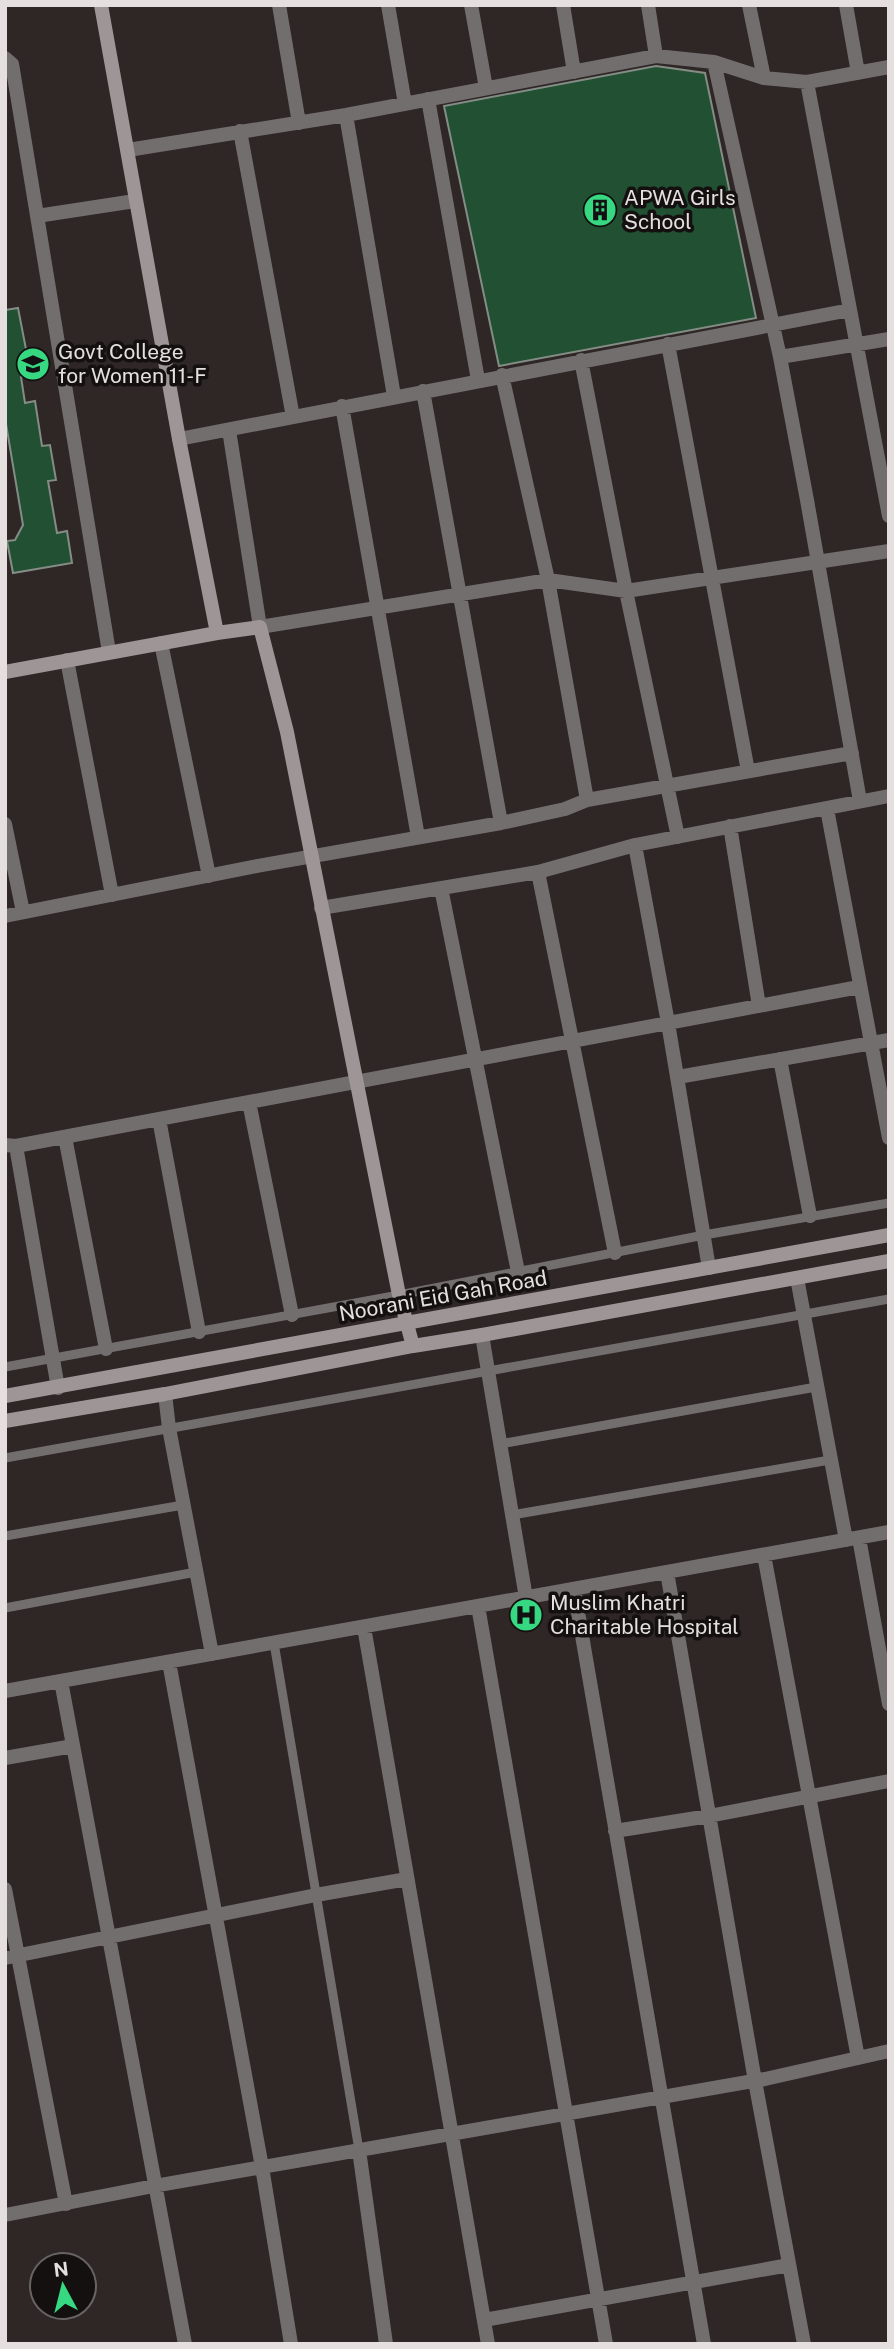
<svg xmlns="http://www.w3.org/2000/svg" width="894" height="2349" viewBox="0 0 894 2349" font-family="'Public Sans',sans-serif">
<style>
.building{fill:#215033;stroke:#838c85;stroke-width:2}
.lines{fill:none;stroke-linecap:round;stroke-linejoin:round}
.lane{stroke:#736e6e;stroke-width:9}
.street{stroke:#736e6e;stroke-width:14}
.secondary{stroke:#9e9696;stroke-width:14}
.labels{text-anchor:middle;stroke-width:7;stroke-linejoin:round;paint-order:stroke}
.poi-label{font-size:21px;fill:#e5dfdf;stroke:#141010;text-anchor:start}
.street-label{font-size:21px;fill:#e5dfdf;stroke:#141010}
</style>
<rect width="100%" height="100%" fill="#2f2626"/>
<path class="building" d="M656,66L705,73L756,318L499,366L444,106Z
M18,308L31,375L21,377L25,403L35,401L42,446L50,445L56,480L48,481L57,533L67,531L72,563L13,573L7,541L15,540L23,525L5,418V310Z"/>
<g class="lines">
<path class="lane" d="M5,1367L399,1295L704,1235L889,1203
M500,1444L816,1387
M5,1458L889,1299
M512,1515L830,1460
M5,1536L183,1505
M5,1608L196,1572
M274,1643L359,2150"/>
<path class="street" d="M279,5L299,123
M388,5L405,104
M471,5L486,88
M563,5L574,72
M648,5L656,56
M749,5L764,78
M846,5L858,73
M5,58L12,64L109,652
M714,62L780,357L807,500L860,801
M807,82L889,516
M428,99L478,380
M346,115L394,396
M240,131L293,417
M128,150L346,115L656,56L714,62L764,78L807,82L889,67
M37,216L135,201
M668,344L748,771
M780,357L889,339
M581,360L626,591L678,837
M502,375L548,580L587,800
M423,391L501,823
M342,406L418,837
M229,430L260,627L548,580L626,591L889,551
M179,439L850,310
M161,643L209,876
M67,660L112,895
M827,809L889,1138
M5,824L23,912
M730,826L759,1006
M635,845L668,1023L709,1268
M538,872L615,1253
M441,888L518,1272
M321,908L538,872L635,845L889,796
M5,916L257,866L501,823L565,809L587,800L852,753
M780,1059L810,1216
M678,1077L889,1040
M249,1102L292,1315
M159,1119L199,1332
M65,1137L106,1349
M5,1145L16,1146L58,1388
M16,1146L859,987
M797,1278L846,1540
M482,1335L526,1598
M165,1394L169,1428L212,1654
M859,1538L889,1704
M764,1555L858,2058
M667,1572L755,2081L804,2344
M574,1589L704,2344
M478,1606L606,2344
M364,1627L488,2344
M169,1662L262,2167L291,2344
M61,1681L185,2344
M5,1691L889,1532
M5,1758L73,1746
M615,1831L709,1816L889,1781
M5,1889L66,2204
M5,1958L316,1895L407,1879
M359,2150L386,2344
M5,2215L154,2186L765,2079L889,2051
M484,2320L789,2265"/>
<path class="secondary" d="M101,5L179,439L217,633
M5,672L217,633L260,627L287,732L399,1295L413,1346
M5,1396L889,1235
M5,1421L165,1394L413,1346L482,1335L889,1261"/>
</g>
<defs>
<symbol id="building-disc" viewBox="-11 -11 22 22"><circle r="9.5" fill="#36d881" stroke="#141010"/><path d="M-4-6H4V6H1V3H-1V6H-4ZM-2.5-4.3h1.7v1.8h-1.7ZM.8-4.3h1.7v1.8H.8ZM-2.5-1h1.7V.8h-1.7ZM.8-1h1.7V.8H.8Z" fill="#111"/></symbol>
<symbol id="university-disc" viewBox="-11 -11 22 22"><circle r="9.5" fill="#36d881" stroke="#141010"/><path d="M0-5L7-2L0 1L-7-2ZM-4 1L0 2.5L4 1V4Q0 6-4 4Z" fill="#111"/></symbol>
<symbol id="hospital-disc" viewBox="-11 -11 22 22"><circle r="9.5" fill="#36d881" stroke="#141010"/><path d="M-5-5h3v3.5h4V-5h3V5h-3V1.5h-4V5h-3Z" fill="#111"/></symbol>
</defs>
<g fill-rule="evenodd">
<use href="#building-disc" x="581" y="191" width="38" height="38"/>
<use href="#university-disc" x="14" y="345" width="38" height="38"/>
<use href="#hospital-disc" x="507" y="1596" width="38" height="38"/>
</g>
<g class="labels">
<g class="poi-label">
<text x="624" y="205">APWA Girls<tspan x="624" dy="24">School</tspan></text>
<text x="58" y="359">Govt College<tspan x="58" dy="24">for Women 11-F</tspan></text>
<text x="550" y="1610">Muslim Khatri<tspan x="550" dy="24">Charitable Hospital</tspan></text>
</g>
<g class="street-label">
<text transform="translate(443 1296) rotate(-10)" y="7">Noorani Eid Gah Road</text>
</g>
</g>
<rect width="894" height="2349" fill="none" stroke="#e5dfdf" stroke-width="14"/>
<g transform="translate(63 2286) rotate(353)"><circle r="33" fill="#141010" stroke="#686363" stroke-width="2"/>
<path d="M0-5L12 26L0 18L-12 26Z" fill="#36d881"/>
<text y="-10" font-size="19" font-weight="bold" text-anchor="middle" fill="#e5dfdf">N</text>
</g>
</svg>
